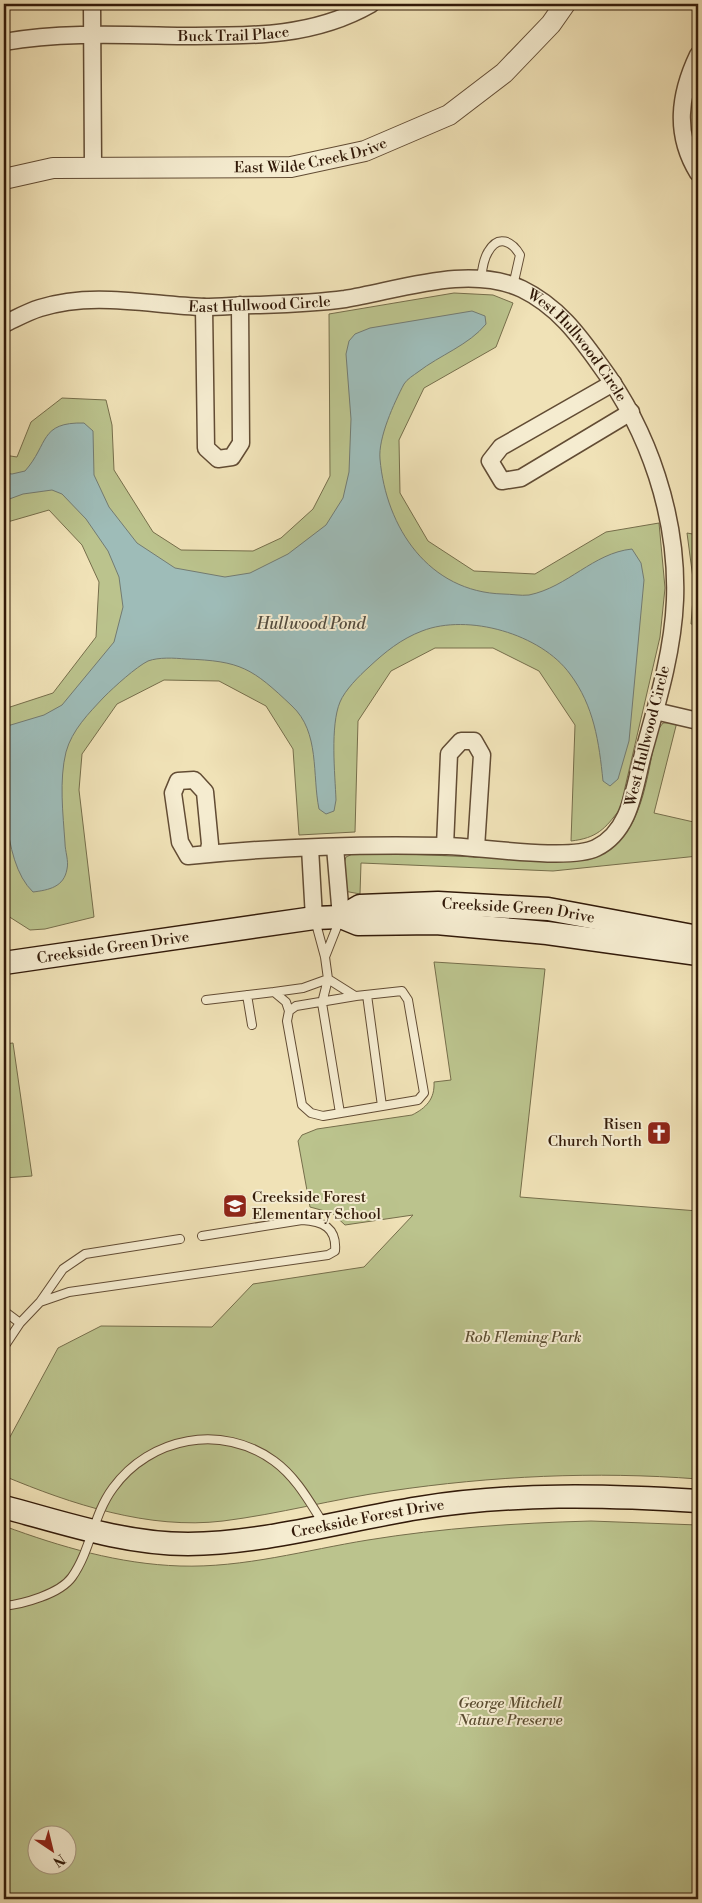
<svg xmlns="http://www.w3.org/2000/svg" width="702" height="1903" viewBox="0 0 702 1903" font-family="'Libre Bodoni',serif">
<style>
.green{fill:#bbc38d;stroke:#766e4b;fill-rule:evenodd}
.water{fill:#9ebcb8;stroke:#737b72}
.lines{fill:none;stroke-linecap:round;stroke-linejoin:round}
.service-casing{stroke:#624c34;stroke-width:10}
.minor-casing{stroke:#624c34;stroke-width:19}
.tertiary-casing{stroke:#624c34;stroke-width:22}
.secondary-casing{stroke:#321a09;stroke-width:25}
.service{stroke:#f5ecd0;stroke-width:8}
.minor{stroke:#f5ecd0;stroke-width:16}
.tertiary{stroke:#f5ecd0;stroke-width:20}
.secondary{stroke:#f5ecd0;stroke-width:22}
.labels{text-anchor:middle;stroke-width:4;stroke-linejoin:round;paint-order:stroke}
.street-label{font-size:15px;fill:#321a09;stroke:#f5ecd0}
.poi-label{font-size:15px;fill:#321a09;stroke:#f5ecd0;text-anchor:end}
.park-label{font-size:15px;font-style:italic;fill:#5b4d31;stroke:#f5ecd0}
.water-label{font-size:16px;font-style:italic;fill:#524b3e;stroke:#f5ecd0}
</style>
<rect width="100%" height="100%" fill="#f0e2b7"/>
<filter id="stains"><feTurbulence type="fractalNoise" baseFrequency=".004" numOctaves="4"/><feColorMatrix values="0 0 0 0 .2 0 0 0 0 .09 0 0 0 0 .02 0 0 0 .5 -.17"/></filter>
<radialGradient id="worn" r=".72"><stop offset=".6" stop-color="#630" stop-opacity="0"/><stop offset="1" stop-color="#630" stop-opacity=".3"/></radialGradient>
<path class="green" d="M454,293L493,295L513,303L496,347L424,388L399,440L400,493L428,541L474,571L535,574L606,532L659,523L665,588L660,637L620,809C605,829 597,838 571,841L575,725L539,671L493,648H435L391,671L358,721L355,832L299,835L293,749L266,706L219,681L164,680L117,704L82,754L79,790L94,917L45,929L30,930L8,916L4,861V709L53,693L96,637L99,582L82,545L49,510L4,523V455L17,457L31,422L62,398L106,400L112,425L114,470L153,532L181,550L253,551L281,538L313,509L330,476L329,314Z
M687,533L698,535V625L691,624L694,586Z
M677,722L654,813L698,823V856L553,871L361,863L360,894L344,891L343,866L346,857L357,852L571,861C578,860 587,860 594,858C644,839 646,776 657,731L663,723Z
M434,962L545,969L520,1197L698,1211V1479C595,1471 492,1476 390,1491C334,1499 279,1514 223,1521C149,1530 71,1504 4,1476V1448L58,1348L101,1326L212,1327L253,1284L364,1267L413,1215L345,1225L332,1213L310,1207L298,1141L302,1135L317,1129L412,1115C426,1108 435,1099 434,1082L451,1080Z
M13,1043L32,1176L4,1178V1044Z
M591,1521L698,1525V1899H4V1526C61,1547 119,1564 180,1566C244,1568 306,1550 368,1540C442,1528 516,1523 591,1521ZM38,1836H68V1866H38Z"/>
<path class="water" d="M472,311L485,316L486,324C469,345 440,355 418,372C414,375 407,379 404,384C394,403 378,438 380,459C386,528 429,592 503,594C511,594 521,596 529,595C568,587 593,553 632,549L641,563L644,580L629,741L618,779L610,786L603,781C599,742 594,706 570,674C541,634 468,613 422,631C401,639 385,652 369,667C359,676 345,690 340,702C330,726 335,774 336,800L334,811L326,814L319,809C312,775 320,732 292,706C252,668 241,661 186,659C174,658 159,657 148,661C136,667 114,687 104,697C89,713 72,730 66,752C59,780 63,814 65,843C65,851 69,861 67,869C64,887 49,890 33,892C0,861 4,774 4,727L44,715L62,705L114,642L123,607L119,577L108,551L86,519L62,494L52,490L23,494L4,501V473L12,474L25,471C49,444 39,422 84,423L93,431L94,475L109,507L137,543L175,568L225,577L250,573L288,554L326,525L343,498L349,472L351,419L346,354L349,341L355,334L370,328Z"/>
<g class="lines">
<defs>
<path id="service" d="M481,279C482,270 483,260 488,252C498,234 512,241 520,255L513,286
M315,920L325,957L328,979L322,1003L340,1113
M325,957L340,919
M402,991L408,1000L424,1093L418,1100L323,1116L311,1113L302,1105L287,1021L289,1011L296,1006L356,996Z
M274,992L303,988L328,979L355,996
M247,995L252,1025
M367,995L382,1106
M206,1000L274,992L286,1002L289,1011
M40,1302L63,1269L85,1254L180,1239
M4,1311L20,1323
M4,1347L20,1323L40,1302L69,1292L328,1255L335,1251C337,1228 323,1221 302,1220L202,1236
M4,1606C23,1604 60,1594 72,1577C91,1550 93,1515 113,1488C150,1437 222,1423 274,1461C296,1477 309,1501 323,1523"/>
<g id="minor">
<path d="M92,4L93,166"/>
<path id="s1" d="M4,42C63,32 122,35 182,36C247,36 312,38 371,4"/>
<path d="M698,55C679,95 674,134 698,173"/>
<path d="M204,307L206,448L218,459L232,457L241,443L240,305"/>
<path id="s2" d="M4,324C15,319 27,312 40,308C94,291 149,305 204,307C222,307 240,305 259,305C287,304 316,303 345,299C400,290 468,264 522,289C557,306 578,334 600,365C649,431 678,517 675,600C673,652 657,704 643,754C634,788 631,831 596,848C570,861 480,847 447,846C362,844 274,847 188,856L180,842L173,793L178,781L194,780L205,792L210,844L208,854"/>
<path d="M613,383L501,447L490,461L502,481L521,478L631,412"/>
<path d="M655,711L698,721"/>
<path d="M445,846L449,754L461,741H474L482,755L476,848"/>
<path d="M335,847L341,917"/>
<path d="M310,848L314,918"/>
</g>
<g id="tertiary">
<path id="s3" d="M4,179L53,168L291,167L365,151L449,115L504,73L551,24L565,4"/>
</g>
<g id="secondary">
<path d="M341,917L358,924L436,923L547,933L698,954"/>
<path id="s4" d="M4,963L314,918L341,917L360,906L438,903L548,909L698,937"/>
<path id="s5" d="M4,1507C64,1523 125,1544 188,1544C266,1543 343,1520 419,1508C512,1493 605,1495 698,1501"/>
</g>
</defs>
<use href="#service" class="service-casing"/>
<use href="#minor" class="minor-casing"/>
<use href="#tertiary" class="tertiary-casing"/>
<use href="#secondary" class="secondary-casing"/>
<use href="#service" class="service"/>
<use href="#minor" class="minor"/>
<use href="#tertiary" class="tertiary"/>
<use href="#secondary" class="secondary"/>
</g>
<defs>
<symbol id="church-square" viewBox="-11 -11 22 22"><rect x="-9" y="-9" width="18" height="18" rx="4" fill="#8f2418" stroke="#f5ecd0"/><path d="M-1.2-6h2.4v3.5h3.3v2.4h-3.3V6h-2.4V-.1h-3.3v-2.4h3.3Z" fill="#fff"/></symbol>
<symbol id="school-square" viewBox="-11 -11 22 22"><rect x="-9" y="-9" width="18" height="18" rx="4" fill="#8f2418" stroke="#f5ecd0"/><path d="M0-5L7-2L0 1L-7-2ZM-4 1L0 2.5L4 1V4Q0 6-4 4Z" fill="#fff"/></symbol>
</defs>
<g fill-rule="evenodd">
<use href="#church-square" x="645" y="1119" width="28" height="28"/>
<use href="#school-square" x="221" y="1192" width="28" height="28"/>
</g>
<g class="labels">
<g class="street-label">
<text dy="5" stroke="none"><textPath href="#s1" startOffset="230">Buck Trail Place</textPath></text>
<text dy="5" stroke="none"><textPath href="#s3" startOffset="309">East Wilde Creek Drive</textPath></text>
<text dy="5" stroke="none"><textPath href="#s2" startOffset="260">East Hullwood Circle</textPath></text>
<text dy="5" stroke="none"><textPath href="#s2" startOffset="606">West Hullwood Circle</textPath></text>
<text transform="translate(647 736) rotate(-76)" y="5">West Hullwood Circle</text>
<text dy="5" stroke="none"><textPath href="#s4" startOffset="521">Creekside Green Drive</textPath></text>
<text dy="5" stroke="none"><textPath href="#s4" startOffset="110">Creekside Green Drive</textPath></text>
<text dy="5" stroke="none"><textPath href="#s5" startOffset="370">Creekside Forest Drive</textPath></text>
</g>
<g class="poi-label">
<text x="642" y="1129">Risen<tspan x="642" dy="17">Church North</tspan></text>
<text x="252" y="1202" text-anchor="start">Creekside Forest<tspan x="252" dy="17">Elementary School</tspan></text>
</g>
<g class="park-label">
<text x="523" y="1342">Rob Fleming Park</text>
<text x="510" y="1708">George Mitchell<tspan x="510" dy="17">Nature Preserve</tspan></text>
</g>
<g class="water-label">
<text x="311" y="629">Hullwood Pond</text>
</g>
</g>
<rect width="702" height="1903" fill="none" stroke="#f0e2b7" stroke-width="20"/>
<rect x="5" y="5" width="692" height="1893" fill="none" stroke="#321a09" stroke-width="2.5"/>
<rect x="10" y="10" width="682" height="1883" fill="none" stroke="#321a09"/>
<g transform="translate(52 1850) rotate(145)"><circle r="24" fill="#f5ecd0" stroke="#a79880"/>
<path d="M0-4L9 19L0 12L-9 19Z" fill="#8f2418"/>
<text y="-8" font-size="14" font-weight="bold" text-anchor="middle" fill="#321a09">N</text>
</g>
<rect width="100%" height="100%" filter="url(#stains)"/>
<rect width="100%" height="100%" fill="url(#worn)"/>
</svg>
